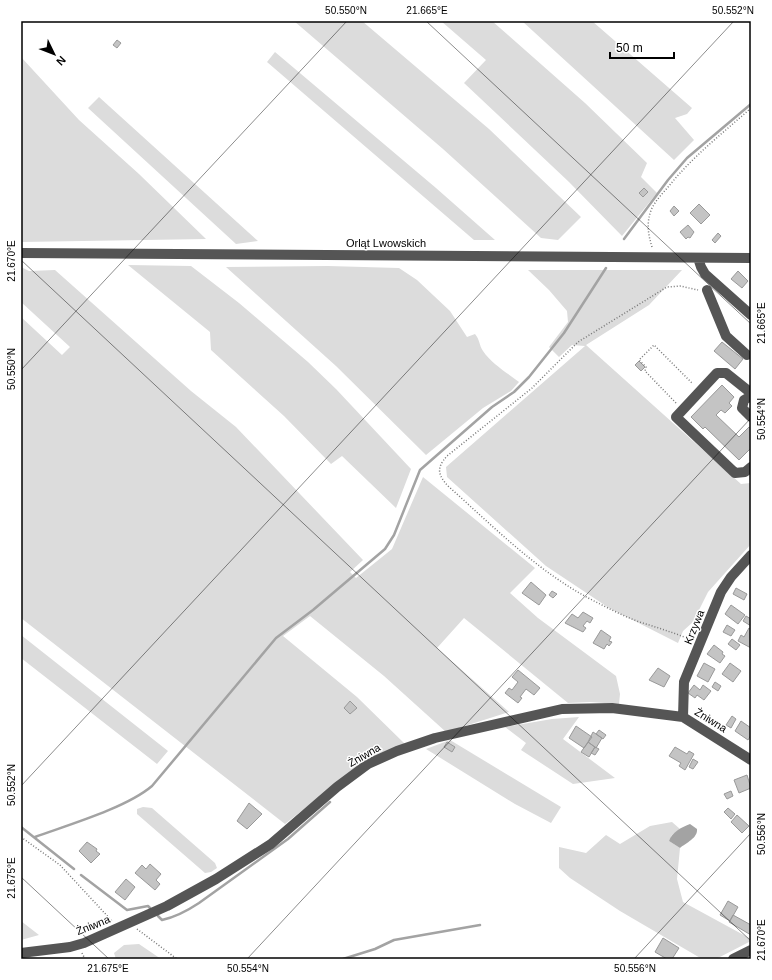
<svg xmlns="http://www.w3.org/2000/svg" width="772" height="980" viewBox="0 0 772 980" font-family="Arial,sans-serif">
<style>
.green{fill:#dcdcdc}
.water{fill:#a3a3a3}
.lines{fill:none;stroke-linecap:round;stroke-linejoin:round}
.stream{stroke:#a3a3a3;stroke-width:2.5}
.building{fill:#c4c4c4;stroke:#999}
.path{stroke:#777;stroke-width:1.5;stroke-dasharray:1 2;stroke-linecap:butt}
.minor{stroke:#555;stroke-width:10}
.ticks{fill:none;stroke:#000;stroke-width:1;stroke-opacity:0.45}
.labels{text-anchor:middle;stroke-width:3;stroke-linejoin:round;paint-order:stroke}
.street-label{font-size:11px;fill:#000;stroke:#fff}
.neatline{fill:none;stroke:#000;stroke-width:1.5}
.ticks-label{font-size:10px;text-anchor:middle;fill:#000}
</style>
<rect width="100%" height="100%" fill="#fff"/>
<path class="green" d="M294,21H362L489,129L581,217L558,240L541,238L443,149Z
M441,21H492L585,103L647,163L641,177L657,193L622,236L569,182L464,83L486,60Z
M522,21H592L692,108L687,114L675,118L694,140L674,160Z
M275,52L436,188L495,240H474L267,62Z
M21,57L79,120L139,174L206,239L21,242Z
M99,97L258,241L236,244L88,108Z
M128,265L191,266L239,303L308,362L336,389L411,469L396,508L342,456L331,464L284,416L211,350L210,332Z
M328,266L399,268L417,280L450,311L467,337L475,334C480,340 479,345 483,351C492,364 506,372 519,382L511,391L483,408L426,455L336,366L226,267Z
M21,267L29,271L55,270L191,391L236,427L363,560L350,572L356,578L392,549L423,477L535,568L510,593L538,618L616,676L620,694L619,704L590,702L568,703L464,618L437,648L509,712L446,732L384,676L310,616L283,636L357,697L405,744L333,786L285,824L21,618V317L62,355L70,347L21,302Z
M528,270H682L649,305L586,345L741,484L751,483V544L708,592L693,622L683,631L678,643L609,608L546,566L447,477L446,467L585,346L572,345L559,357L549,347L568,322L567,311L549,290Z
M21,635L168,751L157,764L21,658Z
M579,717L563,739L615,778L573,784L521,750L526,743L505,727L552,719Z
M450,740L561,807L551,823L515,804L426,749Z
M143,807L152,808L215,863L217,868L211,872L205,873L137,814V809Z
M672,822L680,829L672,835L669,841L680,848L677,879L683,902L751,939V941L716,959H702L620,911L570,878L559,868V847L586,853L606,835L620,844L650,826Z
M21,921L39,935L21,940Z
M139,944L161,959H116L114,953L124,945Z"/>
<path class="water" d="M690,824L697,829C698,838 686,843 680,848L669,841C672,832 682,827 690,824Z"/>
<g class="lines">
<path class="stream" d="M624,239L668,180L687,158L751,104
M21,827L74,869
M35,837C68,825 126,808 152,786L276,638L313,610L385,549L394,535L420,470L492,407L514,392L529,377L564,333L606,268
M81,875L127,910L148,906L150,908
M158,916L162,920C176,917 187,911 199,903L288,839L330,802
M343,959L375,949L394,940L480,925"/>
</g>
<path class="building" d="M117,40L121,43L117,48L113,45Z
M644,188L648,192L643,197L639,193Z
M699,204L710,215L701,224L690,213Z
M674,206L679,211L674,216L670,211Z
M688,225L694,232L690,238L688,237L686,239L680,232Z
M718,233L721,236L715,243L712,240Z
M738,271L748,281L742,288L731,279Z
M722,342L743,359L735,369L714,351Z
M639,361L645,367L641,371L635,365Z
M722,385L734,397L729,403L732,406L725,413L721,410L716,415L739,437L749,427L751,428V448L739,460L705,427L703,429L691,417Z
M531,582L546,595L539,605L522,593Z
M736,588L747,594L744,600L733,594Z
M552,591L557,594L553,598L549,595Z
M731,605L745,615L738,624L725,614Z
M583,612L593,618L590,623L587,621L583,626L586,628L583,632L565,623L572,614L578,618Z
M746,616L751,619V626L743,621Z
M727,625L735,630L731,636L723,632Z
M749,628L751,629V648L738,641L741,635L744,637Z
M601,630L611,637L609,641L612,642L609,646L607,644L604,649L593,643Z
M732,639L740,645L736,650L728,644Z
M714,645L723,652L722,654L725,656L720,663L707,654Z
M704,663L715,669L708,682L697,676Z
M730,663L741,671L733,682L722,674Z
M658,668L670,676L664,687L649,680Z
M518,670L540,688L534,695L526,689L520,697L522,698L518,703L505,693L509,688L512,690L518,682L512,677Z
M715,682L721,686L718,691L712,687Z
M694,685L700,690L703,685L711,691L704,700L697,695L695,698L688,693Z
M350,701L357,708L350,714L344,708Z
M732,716L736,719L731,728L726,725Z
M741,721L751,728V735L748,740L735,731Z
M576,726L592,737L584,748L569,738Z
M599,730L606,735L603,739L596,734Z
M593,732L602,738L596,748L588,742Z
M447,742L455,747L452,752L444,747Z
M588,742L595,747L589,757L581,752Z
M595,747L599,749L595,755L591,753Z
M675,747L687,754L689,751L694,754L685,770L679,766L681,763L669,756Z
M693,759L698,762L693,769L689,767Z
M747,775L751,788L739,793L734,780Z
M731,791L733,796L727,799L724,794Z
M249,803L262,814L247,829L237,821Z
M728,808L735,814L731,819L724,812Z
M737,815L749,826L742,833L731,822Z
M87,842L97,849L96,851L100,854L91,863L79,851Z
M150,864L161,874L156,880L160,884L155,890L135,873L142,865L146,869Z
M126,879L135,887L125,900L115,892Z
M728,901L738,907L730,921L720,915Z
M733,915L751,925V935L729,922Z
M663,938L679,948L672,959H667L655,952Z"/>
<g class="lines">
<path class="path" d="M652,247C648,234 646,222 652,208C656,200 663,193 669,186C693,156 723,133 751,108
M676,403L645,371L646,367L639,360L654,345L693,384
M692,640C677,634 662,629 646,624C629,619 612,610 596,602C540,574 495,528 448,486C438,475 436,468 447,456L532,388L578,342L667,287L680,286L698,290
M21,837L60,865L112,921
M137,929L177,959
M82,953L85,959"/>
<path class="minor" d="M21,253L751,258
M698,258L701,267L705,274L751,315
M707,290L726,336L747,355
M751,393L726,373H717L676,417L735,473L745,472L751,467
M751,396L744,400L742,408L751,417
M683,717L684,682L721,592L731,577L751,555
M21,953L70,947L84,943L167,906L216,879L271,844L337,787L368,764L397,751L435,738L562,709L612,708L683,717L751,760
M733,959L751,950"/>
</g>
<path class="ticks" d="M426,21L751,324M21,260L751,941M21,370L347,21M21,786L734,21M21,877L109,959M247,959L751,418M634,959L751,833"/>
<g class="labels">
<g class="street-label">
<text x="386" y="247">Orląt Lwowskich</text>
<text transform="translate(694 627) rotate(-68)" y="4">Krzywa</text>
<text transform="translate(711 720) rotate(32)" y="4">Żniwna</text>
<text transform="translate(364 755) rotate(-30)" y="4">Żniwna</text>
<text transform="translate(93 925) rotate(-22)" y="4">Żniwna</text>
</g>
</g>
<rect width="772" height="980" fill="none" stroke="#ffffff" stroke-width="44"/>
<g transform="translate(54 54) rotate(133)" stroke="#ffffff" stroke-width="3" paint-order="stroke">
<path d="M0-3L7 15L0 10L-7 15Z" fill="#000000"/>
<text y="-6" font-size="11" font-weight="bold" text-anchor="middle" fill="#000000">N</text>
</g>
<path d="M610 52v6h64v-6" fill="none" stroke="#000000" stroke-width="2"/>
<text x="616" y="52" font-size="12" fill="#000000" stroke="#ffffff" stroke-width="3" paint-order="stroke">50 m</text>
<rect x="22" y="22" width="728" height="936" class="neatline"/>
<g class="ticks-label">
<text x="346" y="14">50.550°N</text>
<text x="427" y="14">21.665°E</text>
<text x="733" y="14">50.552°N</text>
<text transform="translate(11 261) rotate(-90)" y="4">21.670°E</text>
<text transform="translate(761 323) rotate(-90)" y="4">21.665°E</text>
<text transform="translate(11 369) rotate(-90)" y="4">50.550°N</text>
<text transform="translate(761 419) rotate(-90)" y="4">50.554°N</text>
<text transform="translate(11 785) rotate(-90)" y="4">50.552°N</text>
<text transform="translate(761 834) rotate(-90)" y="4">50.556°N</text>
<text transform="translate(11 878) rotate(-90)" y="4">21.675°E</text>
<text transform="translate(761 940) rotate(-90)" y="4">21.670°E</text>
<text x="108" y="972">21.675°E</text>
<text x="248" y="972">50.554°N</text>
<text x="635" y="972">50.556°N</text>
</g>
</svg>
